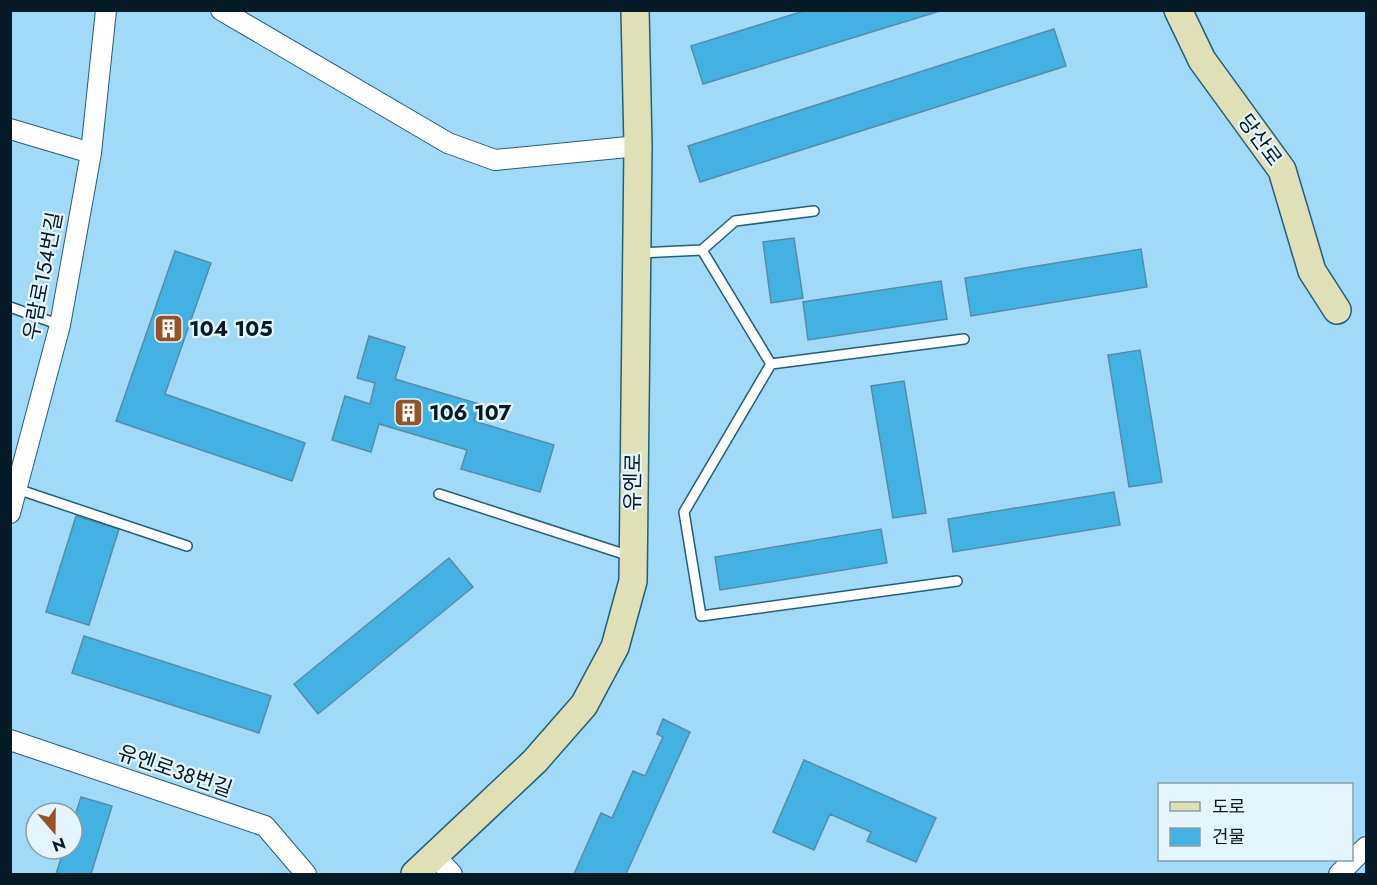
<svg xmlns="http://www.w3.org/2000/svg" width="1377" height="885" viewBox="0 0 1377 885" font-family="Jost,'Noto Sans KR',sans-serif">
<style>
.building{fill:#43b2e3;stroke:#558da8;stroke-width:1.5}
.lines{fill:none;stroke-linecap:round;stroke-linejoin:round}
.lane-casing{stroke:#255e77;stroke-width:12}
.street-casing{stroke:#255e77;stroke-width:22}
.secondary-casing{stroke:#255e77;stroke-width:30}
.lane{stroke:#fff;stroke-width:9}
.street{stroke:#fff;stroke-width:20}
.secondary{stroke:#dfe0b5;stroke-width:27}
.labels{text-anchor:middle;stroke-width:4.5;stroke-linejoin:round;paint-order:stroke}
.street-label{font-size:21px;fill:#041b26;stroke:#e4f5fe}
.poi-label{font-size:21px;font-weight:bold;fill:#041b26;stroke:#e4f5fe;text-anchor:start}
</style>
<rect width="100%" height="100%" fill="#a0daf8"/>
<path class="building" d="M807,10H943L703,84L691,46Z
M1054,29L1066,66L700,182L688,146Z
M794,238L803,298L771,303L763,242Z
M1141,249L1147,287L971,316L965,278Z
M175,251L211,263L165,394L305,443L292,481L116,421Z
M941,281L947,319L808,340L803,302Z
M369,336L405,347L395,379L479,404L474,421L554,445L540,492L461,469L467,450L379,424L371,452L332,440L345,396L370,404L375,383L357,378Z
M1140,350L1162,482L1129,487L1108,355Z
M904,381L926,513L893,518L871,386Z
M1114,492L1120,525L953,552L948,519Z
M76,516L119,529L89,625L46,612Z
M881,529L887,563L720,590L715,557Z
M449,558L473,587L318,714L294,684Z
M84,636L271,696L259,733L72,673Z
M663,719L690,732L626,874H574L601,813L612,818L633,771L645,776L663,737L657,734Z
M804,760L936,818L916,862L867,841L871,832L830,814L814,850L773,832Z
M81,797L112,806L91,874H56L64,849H72V825Z"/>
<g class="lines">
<defs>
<path id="lane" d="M702,250L735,221L814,211
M639,253L702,250L771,364L684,512L701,616L957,581
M10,307L60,325
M771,364L964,339
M17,489L187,546
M439,494L630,556"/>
<path id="street" d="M221,10L448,143L495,160L638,146
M10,129L91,153
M10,513L60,325L91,153L106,10
M10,740L265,826L306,874
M435,856L452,874
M1339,874L1366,847"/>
<path id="secondary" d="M1178,10L1202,60L1282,170L1312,271L1337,310
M415,874L535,761L584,705L615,647L633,581L638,146L635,10"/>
</defs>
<use href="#lane" class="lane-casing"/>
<use href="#street" class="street-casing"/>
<use href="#secondary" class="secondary-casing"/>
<use href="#lane" class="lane"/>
<use href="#street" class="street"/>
<use href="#secondary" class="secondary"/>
</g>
<defs>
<symbol id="building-square" viewBox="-11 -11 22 22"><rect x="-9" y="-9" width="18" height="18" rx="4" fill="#975226" stroke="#e4f5fe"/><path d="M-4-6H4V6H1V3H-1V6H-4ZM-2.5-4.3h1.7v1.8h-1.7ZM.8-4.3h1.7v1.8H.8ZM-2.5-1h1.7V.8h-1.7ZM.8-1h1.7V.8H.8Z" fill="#fff"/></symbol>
</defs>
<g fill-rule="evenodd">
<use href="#building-square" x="152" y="312" width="33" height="33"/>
<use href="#building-square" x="392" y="396" width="33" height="33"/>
</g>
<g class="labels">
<g class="street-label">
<text transform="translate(1260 140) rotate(54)" y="7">당산로</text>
<text transform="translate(43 276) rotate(-79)" y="7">우람로154번길</text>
<text transform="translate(633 482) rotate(-89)" y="7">유엔로</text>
<text transform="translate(175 771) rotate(19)" y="7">유엔로38번길</text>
</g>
<g class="poi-label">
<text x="189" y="336">104 105</text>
<text x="429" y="420">106 107</text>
</g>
</g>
<rect width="1377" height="885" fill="none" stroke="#041b26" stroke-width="24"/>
<rect x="1158" y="783" width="195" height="78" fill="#e4f5fe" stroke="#8a9ea8" stroke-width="1.5"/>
<rect x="1170" y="802" width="30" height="9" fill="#dfe0b5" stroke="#8a9ea8" stroke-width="1.5"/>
<text x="1212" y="813" font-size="18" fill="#041b26">도로</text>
<rect x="1170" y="828" width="30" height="18" fill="#43b2e3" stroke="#8a9ea8" stroke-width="1.5"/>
<text x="1212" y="843" font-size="18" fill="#041b26">건물</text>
<g transform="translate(54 831) rotate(160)"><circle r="28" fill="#e4f5fe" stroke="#8a9ea8" stroke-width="1.5"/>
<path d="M0-4.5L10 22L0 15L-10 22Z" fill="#975226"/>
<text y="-9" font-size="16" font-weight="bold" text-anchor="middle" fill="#041b26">N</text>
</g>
</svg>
